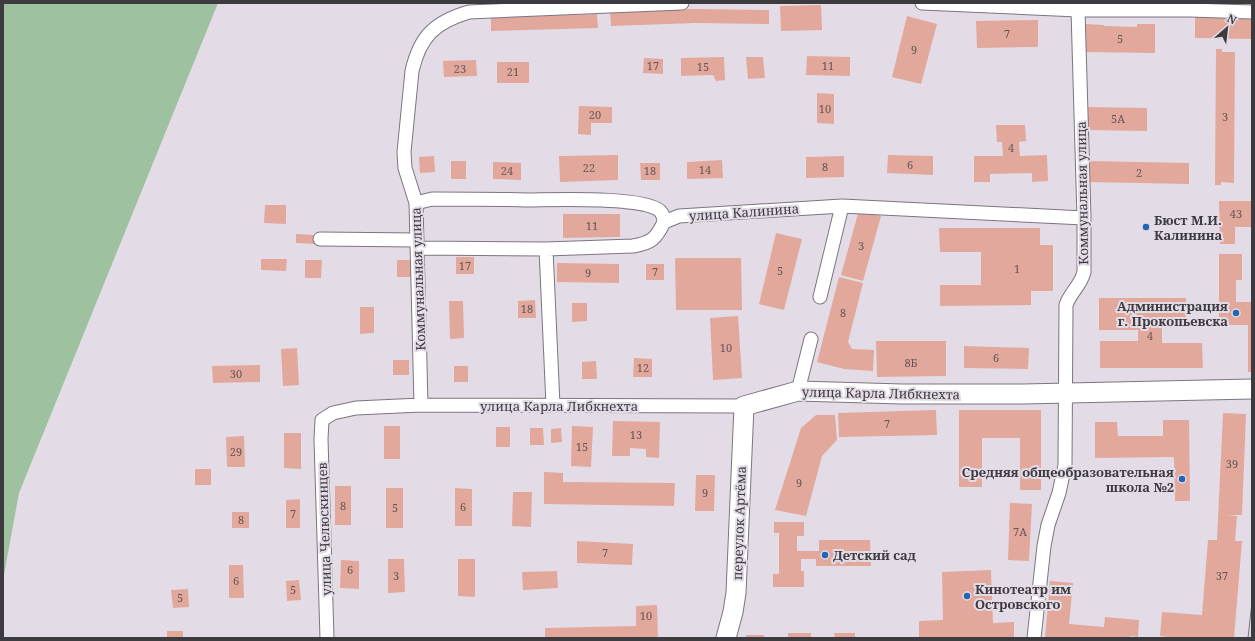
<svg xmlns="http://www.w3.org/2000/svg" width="1255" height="641" viewBox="0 0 1255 641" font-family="'Noto Serif',serif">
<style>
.green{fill:#9ec1a0}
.building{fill:#e3a89c}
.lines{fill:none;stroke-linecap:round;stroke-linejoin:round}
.street-casing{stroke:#7c757f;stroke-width:15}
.secondary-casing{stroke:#7c757f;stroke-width:21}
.street{stroke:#fff;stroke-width:13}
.secondary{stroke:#fff;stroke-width:19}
.tram{stroke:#78747b;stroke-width:1}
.poi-dot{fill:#2464b5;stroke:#e3dce7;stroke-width:1.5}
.labels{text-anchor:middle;stroke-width:4;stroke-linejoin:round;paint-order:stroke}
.number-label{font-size:11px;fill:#665656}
.street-label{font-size:13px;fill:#3d3b3f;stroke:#e3dce7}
.poi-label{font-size:13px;font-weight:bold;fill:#3d3b3f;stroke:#e3dce7;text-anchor:start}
</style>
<rect width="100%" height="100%" fill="#e3dce7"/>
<path class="green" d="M3,3H218L19,493L3,580Z"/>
<path class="building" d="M821,5L822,30L781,31L780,6Z
M695,9L769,10V24L695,23L611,26L610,12Z
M597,14L598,28L491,31V18Z
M1195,14H1252V39L1195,38Z
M907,16L937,24L921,84L892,77Z
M1038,20V47L977,48L976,21Z
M1086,24L1104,25V26L1137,27V24H1155V53L1085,52Z
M1216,49H1222V52H1235L1234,183L1221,182V185H1215Z
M807,56L850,57V76L806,75Z
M724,57L725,80L716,81L713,75L681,76V58Z
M746,57H763L765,78L748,79Z
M644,58L663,59V74L643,73Z
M476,60L477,76L444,77L443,61Z
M497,62H529V83H497Z
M817,93L834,94V124L817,123Z
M579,106L612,107V123H591V135L578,134Z
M1088,107L1147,108V131L1088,130Z
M996,125H1025L1026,141L1019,142L1020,156L1047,155L1048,181L1032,182V173L990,174V182H974V156H1003L1002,142H997Z
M618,155V180L560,182L559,156Z
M888,155L933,156V175L887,173Z
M434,156L435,172L420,173L419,157Z
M844,156V177L806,178V157Z
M722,160L723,178L687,179V162Z
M451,161H466V179H451Z
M1089,161L1189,163V184L1088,182Z
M493,162L521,163V180L493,179Z
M640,163H660V180H641Z
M1219,201H1252V227H1235V244H1220Z
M265,205H286V224L264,223Z
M859,210L881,216L863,281L841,275Z
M563,214H620V237L563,238Z
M939,228H1040V245H1053V291H1031V305L940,306V285H981V252H940Z
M776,233L802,239L784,310L759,304Z
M296,234L315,235V244L296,243Z
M1219,254H1242V280H1236V302H1252V372H1248V325H1219Z
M456,257H474V274H456Z
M675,258H741L742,310H676Z
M261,259H287L286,271L261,270Z
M305,260H322L321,278H305Z
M397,260H414V277H397Z
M557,263L619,264V283L557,282Z
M646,264H664V280H646Z
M839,277L863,283L848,342L852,349L874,350L873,371L844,369L817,362Z
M1099,298H1186V327H1162V343H1202L1203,368H1100V341H1138V330H1099Z
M535,300L536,318H518V301Z
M449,301H463L464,338L450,339Z
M572,303H587V321L572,322Z
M360,307H374V333L360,334Z
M738,316L742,378L713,380L710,318Z
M876,341H946V376L877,377Z
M964,346L1029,348L1028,369L964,368Z
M297,348L299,385L283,386L281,349Z
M634,358L652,359V377H633Z
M393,360H409V375H393Z
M596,361L597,379H582V362Z
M260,365V382L213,383L212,366Z
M454,366H468V382H454Z
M936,410L937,435L839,437L838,413Z
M959,410H1041V490H1020V438H982V487H959Z
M1223,413L1246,414L1242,515H1227L1237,516L1235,541H1242L1234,638H1179L1160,636L1162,612L1202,615L1208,540H1217Z
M816,415H835L837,440L822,456L806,516L775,510L801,428Z
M1163,420H1189L1190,501H1175L1174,457L1095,458V422H1117L1118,436H1163Z
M613,421L660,422L659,458L646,457V449L630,448V456H612Z
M384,426H400V459H384Z
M572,426L593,427L591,467L571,466Z
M496,427H510V447H496Z
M530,428H543L544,445H530Z
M561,428L562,442L551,443V429Z
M284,433H301V469L284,468Z
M244,436L245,467H227L226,437Z
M195,469H211V485H195Z
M544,472L563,473V482L675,483L674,506L544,504Z
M696,475H715L714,511H695Z
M335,486H351V525H335Z
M386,488H403V528H386Z
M455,488L472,489V526H455Z
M513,492H532L531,527L512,526Z
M300,499V528H286V500Z
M1010,503L1032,504L1029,561L1008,560Z
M232,512H249V528H232Z
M774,522H804V536H797V551H819V540H870L871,566H816V559H801V571H804V587H773V574H779V533H774Z
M577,541L633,544L632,565L577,563Z
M388,559H404L405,592L388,593Z
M458,559H475V597L458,596Z
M341,560L359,561V589L340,588Z
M229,565H243L244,598H229Z
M991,570L993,623L1014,622V638H919V621L943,620L942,572Z
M557,571L558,588L523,590L522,572Z
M299,580L301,600L287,601L286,581Z
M1050,581L1073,583L1069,624L1104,627L1105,617L1139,620L1138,637L1131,636L1130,638H1045Z
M188,589L189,607L173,608L171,590Z
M657,605L658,638H545V628L636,626V606Z
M167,631H183V638H167Z
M788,633H811V638H788Z
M834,633H855V638H835Z
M746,635H764V638H746Z"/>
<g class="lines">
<defs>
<path id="street" d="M922,3L1078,10H1190L1252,12
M416,203L432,199C463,199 495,199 527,200C552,200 643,196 660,211C663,214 664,218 664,222
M320,239L417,240
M417,248L546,249L633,246C651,243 656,239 664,222L679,216L842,206L1084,218
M546,249L553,405
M820,297L842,206
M798,391L811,339
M421,405L416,203L405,168L404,152L412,71C420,36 435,22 469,12L682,3
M327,638L321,439L322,420L333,413L356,408L421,405L744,406
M1034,638L1044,546L1048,525L1059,493L1065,465L1066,305C1070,293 1081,285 1084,272V218L1078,10"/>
<path id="secondary" d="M726,638L733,612L736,593L744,406L798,391L902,394H1023L1252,389"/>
</defs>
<use href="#street" class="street-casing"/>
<use href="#secondary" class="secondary-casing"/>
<use href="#street" class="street"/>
<use href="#secondary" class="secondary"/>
<path class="tram" d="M1248,638L1252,602"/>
</g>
<g class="poi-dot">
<circle cx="1146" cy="227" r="4"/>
<circle cx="1236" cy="313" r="4"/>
<circle cx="1182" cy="479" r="4"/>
<circle cx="825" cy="555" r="4"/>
<circle cx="967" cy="596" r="4"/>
</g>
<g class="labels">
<g class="number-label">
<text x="1007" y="38">7</text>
<text x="1120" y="43">5</text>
<text x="914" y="54">9</text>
<text x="653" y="70">17</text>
<text x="828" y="70">11</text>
<text x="703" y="71">15</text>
<text x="460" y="73">23</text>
<text x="513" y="76">21</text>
<text x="825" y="113">10</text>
<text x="595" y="119">20</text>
<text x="1225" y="121">3</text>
<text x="1118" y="123">5А</text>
<text x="1011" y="152">4</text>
<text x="910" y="169">6</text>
<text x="825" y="171">8</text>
<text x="589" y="172">22</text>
<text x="705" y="174">14</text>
<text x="507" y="175">24</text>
<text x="650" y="175">18</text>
<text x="1139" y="177">2</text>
<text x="1236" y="218">43</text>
<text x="592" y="230">11</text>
<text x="861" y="250">3</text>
<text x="465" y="270">17</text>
<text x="1017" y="273">1</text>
<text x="780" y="275">5</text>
<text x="655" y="276">7</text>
<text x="588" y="277">9</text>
<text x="527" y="313">18</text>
<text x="843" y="317">8</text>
<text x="1150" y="340">4</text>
<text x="726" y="352">10</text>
<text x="996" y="362">6</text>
<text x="911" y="367">8Б</text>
<text x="643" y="372">12</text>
<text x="236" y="378">30</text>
<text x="887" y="428">7</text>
<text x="636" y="439">13</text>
<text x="582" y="451">15</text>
<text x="236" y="456">29</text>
<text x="1232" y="468">39</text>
<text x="799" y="487">9</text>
<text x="705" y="497">9</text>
<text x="343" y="510">8</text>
<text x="463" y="511">6</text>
<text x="395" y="512">5</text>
<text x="293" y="518">7</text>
<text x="241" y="524">8</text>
<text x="1020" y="536">7А</text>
<text x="605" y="557">7</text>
<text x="350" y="574">6</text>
<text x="396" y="580">3</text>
<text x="1222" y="580">37</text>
<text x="236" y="585">6</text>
<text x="293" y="594">5</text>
<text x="180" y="602">5</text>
<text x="646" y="620">10</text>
</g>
<g class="street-label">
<text transform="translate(1082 193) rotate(-91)" y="5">Коммунальная улица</text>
<text transform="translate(744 212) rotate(-4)" y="5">улица Калинина</text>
<text transform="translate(418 279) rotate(-92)" y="5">Коммунальная улица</text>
<text transform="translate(881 393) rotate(1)" y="5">улица Карла Либкнехта</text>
<text x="559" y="411">улица Карла Либкнехта</text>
<text transform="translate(739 523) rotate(-88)" y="5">переулок Артёма</text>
<text transform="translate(324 529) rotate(-92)" y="5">улица Челюскинцев</text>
</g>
<g class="poi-label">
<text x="1154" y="225">Бюст М.И.<tspan x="1154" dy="15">Калинина</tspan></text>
<text x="1228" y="311" text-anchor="end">Администрация<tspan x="1228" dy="15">г. Прокопьевска</tspan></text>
<text x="1174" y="477" text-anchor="end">Средняя общеобразовательная<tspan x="1174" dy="15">школа №2</tspan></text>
<text x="833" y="560">Детский сад</text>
<text x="975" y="594">Кинотеатр им<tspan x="975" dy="15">Островского</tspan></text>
</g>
</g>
<rect width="1255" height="641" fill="none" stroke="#3d3b3f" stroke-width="8"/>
<g transform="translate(1227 28) rotate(28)" stroke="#e3dce7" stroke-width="3" paint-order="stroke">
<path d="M0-3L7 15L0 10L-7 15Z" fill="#3d3b3f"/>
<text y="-6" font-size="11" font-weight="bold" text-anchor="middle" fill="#3d3b3f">N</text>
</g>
</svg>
